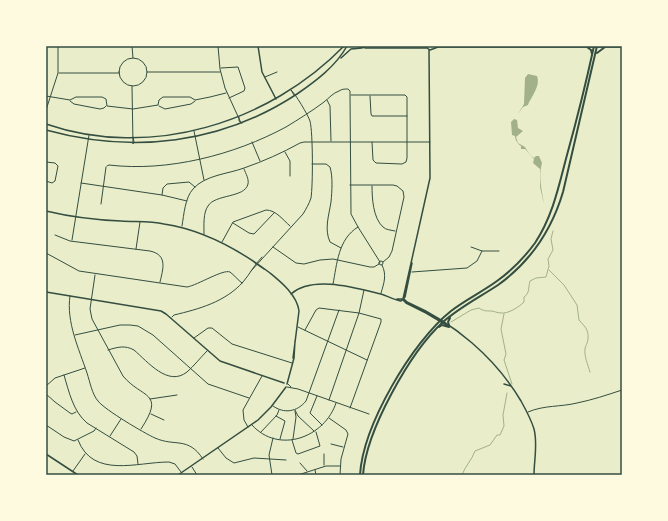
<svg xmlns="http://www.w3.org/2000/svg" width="668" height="521" viewBox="0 0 668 521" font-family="'Titillium Web',sans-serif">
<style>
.water{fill:#a3b18a}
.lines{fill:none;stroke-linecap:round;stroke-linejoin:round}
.stream{stroke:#a3b18a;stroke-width:1}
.minor{stroke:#344e41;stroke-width:1}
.tertiary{stroke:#344e41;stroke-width:1.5}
.secondary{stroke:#344e41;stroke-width:1.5}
.primary{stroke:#344e41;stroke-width:2}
.neatline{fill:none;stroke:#344e41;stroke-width:1.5}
</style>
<rect width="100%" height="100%" fill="#e9edc9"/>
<path class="water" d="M528,74L537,76C541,86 531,97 528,105L523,107L518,114L524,104L525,78Z
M514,119L517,120L518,128L523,131L516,137L518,143L525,147C527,151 531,156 534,158L536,156H539L542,163C538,177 542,190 544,204L540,187V169L533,163L534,159L525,149H521V146C518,144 515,140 515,136L512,135L511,122Z"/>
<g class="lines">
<path class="stream" d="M549,270L564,285L577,305L579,320C584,326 589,329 588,339C588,343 585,346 585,349C584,356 588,365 590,372
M504,314L501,329L506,354L504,360L512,384
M451,322L471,310L479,308C483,311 486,311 491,311C494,311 497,313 501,313C508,314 519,307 524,302V297C530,293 528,288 530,281L536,278L546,277L549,266L548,259L553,250L551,239L553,231
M462,475C465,466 472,460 475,451L490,445L497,435H500L504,426L503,415L507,393"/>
<path class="minor" d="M132,46L133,58
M218,46L220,69L225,88L241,123
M119 72a14 14 0 1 1 28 0a14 14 0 1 1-28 0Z
M221,68L238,67L245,88L244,91L229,98
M147,72H220
M59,73H119
M265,77L277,72
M132,86L133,144L134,142L133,137
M291,90L294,95
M351,95H405L407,97V158L406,162L402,164L376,163L373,160L372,142
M46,96L70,100L76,97H102L106,99L107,106L133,109L158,105L159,100L163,97H190L195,100L210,97L226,93
M370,96L371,114L372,116H407
M327,100L330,106L331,141
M70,101L74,104L100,109L104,108L106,106
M159,106L165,109L191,104L195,101
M46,110L58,73V46
M239,117V121L242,123
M194,131L204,180
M252,142L260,161
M285,152L290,161V176
M46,162L55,163L58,166L55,181L52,183L46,181
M312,164H326L330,167C333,177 332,191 331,202C329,215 324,229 330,242L341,248
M107,166L109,165C168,172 234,155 286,127C299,119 312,111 324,102C329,98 333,93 339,91C342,89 344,89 348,89L350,91V95L351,214L358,227L380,262
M81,183L162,195L187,201
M350,185H393L397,186L403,191L404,197L392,251L389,257L383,262
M372,186C372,198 373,218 383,227C386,230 391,230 395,231
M162,195L163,188L167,184L189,182L195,187
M101,204L106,167
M233,223L249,233L254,234L274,213
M182,226C184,214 185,198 193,189C205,175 228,174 244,168C264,161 282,153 300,143L304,142H430
M204,234C204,225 203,213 208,206C215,194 245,198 248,184C249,179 246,174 244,169
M55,235L70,241L150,251C168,255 163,269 160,282
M72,240L89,135
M222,242L233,222L266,210C276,210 283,220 290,226
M273,247L296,263L304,264L320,260L333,259L370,267H374L379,264
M471,247L482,251H499
M136,249L140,222
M46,253L79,271L187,287C198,285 223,269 230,272C234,275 238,280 242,283
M379 263a2 2 0 1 1 4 0a2 2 0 1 1-4 0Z
M251,271L303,214C306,209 309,204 311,198C313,185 313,133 310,121C308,115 295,93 291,90
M412,272L467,268L477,261L482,251
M95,275L90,309L92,319L123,376C142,399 166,391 141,429
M333,284C337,264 338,239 358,227
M381,293C384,283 387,275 382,265
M70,296C66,322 79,349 87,373C90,382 92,394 98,401C105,410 144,433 155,438C175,447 188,436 203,459
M172,317L174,315C199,309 225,302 243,282C250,274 254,265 262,257
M298,327L367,360
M305,330L316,310L319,308L359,313L381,319V322L350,408
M75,335L120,325H130L138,326L153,335L208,384L249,398
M194,338L208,328H212L232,344L292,363
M108,350C118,347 125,345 134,350C148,362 168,387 187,372C194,366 200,358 207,351
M64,375C69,392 73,411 87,423L134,452L137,456L138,464
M288,384L291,387
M46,386L55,378L85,368
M287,387L298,389L369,414
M46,394L55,402L70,413L72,414L76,412
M317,396L310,413L322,425
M150,399L177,395
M329,400L359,313L364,290
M273,406C284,414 297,412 306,401L339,310
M295,410L298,416L314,431
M528,412C544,405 561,407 577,403C592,400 607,395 622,390
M151,414L164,420
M276,416L285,421L280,439
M329,418L346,430L348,434L341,459L340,475
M46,425L64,437L74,441L94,431L96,428
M252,425C279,455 325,437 336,403
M248,427L244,420L243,410L262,376
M261,432L277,415L279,410
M110,436L121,419
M293,439L296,417L295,411
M78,440C93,479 137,462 169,462L175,464L181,472
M292,440L296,453L298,454L320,446L316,432
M331,444L343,447
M218,448L226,458L234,463L254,458L286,460
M324,454V465
M300,463L307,471
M192,467L197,475
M315,470L316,475
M73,471L85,454
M272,475L269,455L273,438
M298,475L326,466H340"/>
<path class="tertiary" d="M258,46L262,72L276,99
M597,47H622
M46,211C71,217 96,220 121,221C136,222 150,221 164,224C204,230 238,249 270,273C281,282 297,295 299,311L293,358
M254,262L264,269
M46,292L161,311L166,314L220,361L284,383
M291,294C312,275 356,288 381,294C387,296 395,300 401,301L405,297L412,263
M397,299H404L407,302C453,322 495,357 521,401C526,410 531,419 534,429C538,444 534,460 534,475
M403,299L430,178L429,50
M403,300L406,303L426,313L448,326
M287,384L294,358L295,341
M504,384L511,386
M178,475L258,420L271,407L286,387"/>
<path class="secondary" d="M355,46L366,48H427
M415,46H423
M427,46V48L430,50L438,47H597
M341,58L351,49L362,48
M46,124C150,160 269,123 344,46
M46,130C133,154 221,144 297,94C316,81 336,66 347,46
M46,454L78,475"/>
<path class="primary" d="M587,47L591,50L592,54
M597,53L605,47
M449,325L448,322L450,318
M439,327L442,325L449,327
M360,475C363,425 412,342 451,311C465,300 482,292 497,281C511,271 524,258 535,243C553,216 559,185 567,155C577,119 586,83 594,46
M363,475C366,431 410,352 443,322C460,307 480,297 498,285C530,262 552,229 563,192L597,46"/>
</g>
<rect width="668" height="521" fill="none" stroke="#fefae0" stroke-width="94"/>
<rect x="47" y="47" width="574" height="427" class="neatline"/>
</svg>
